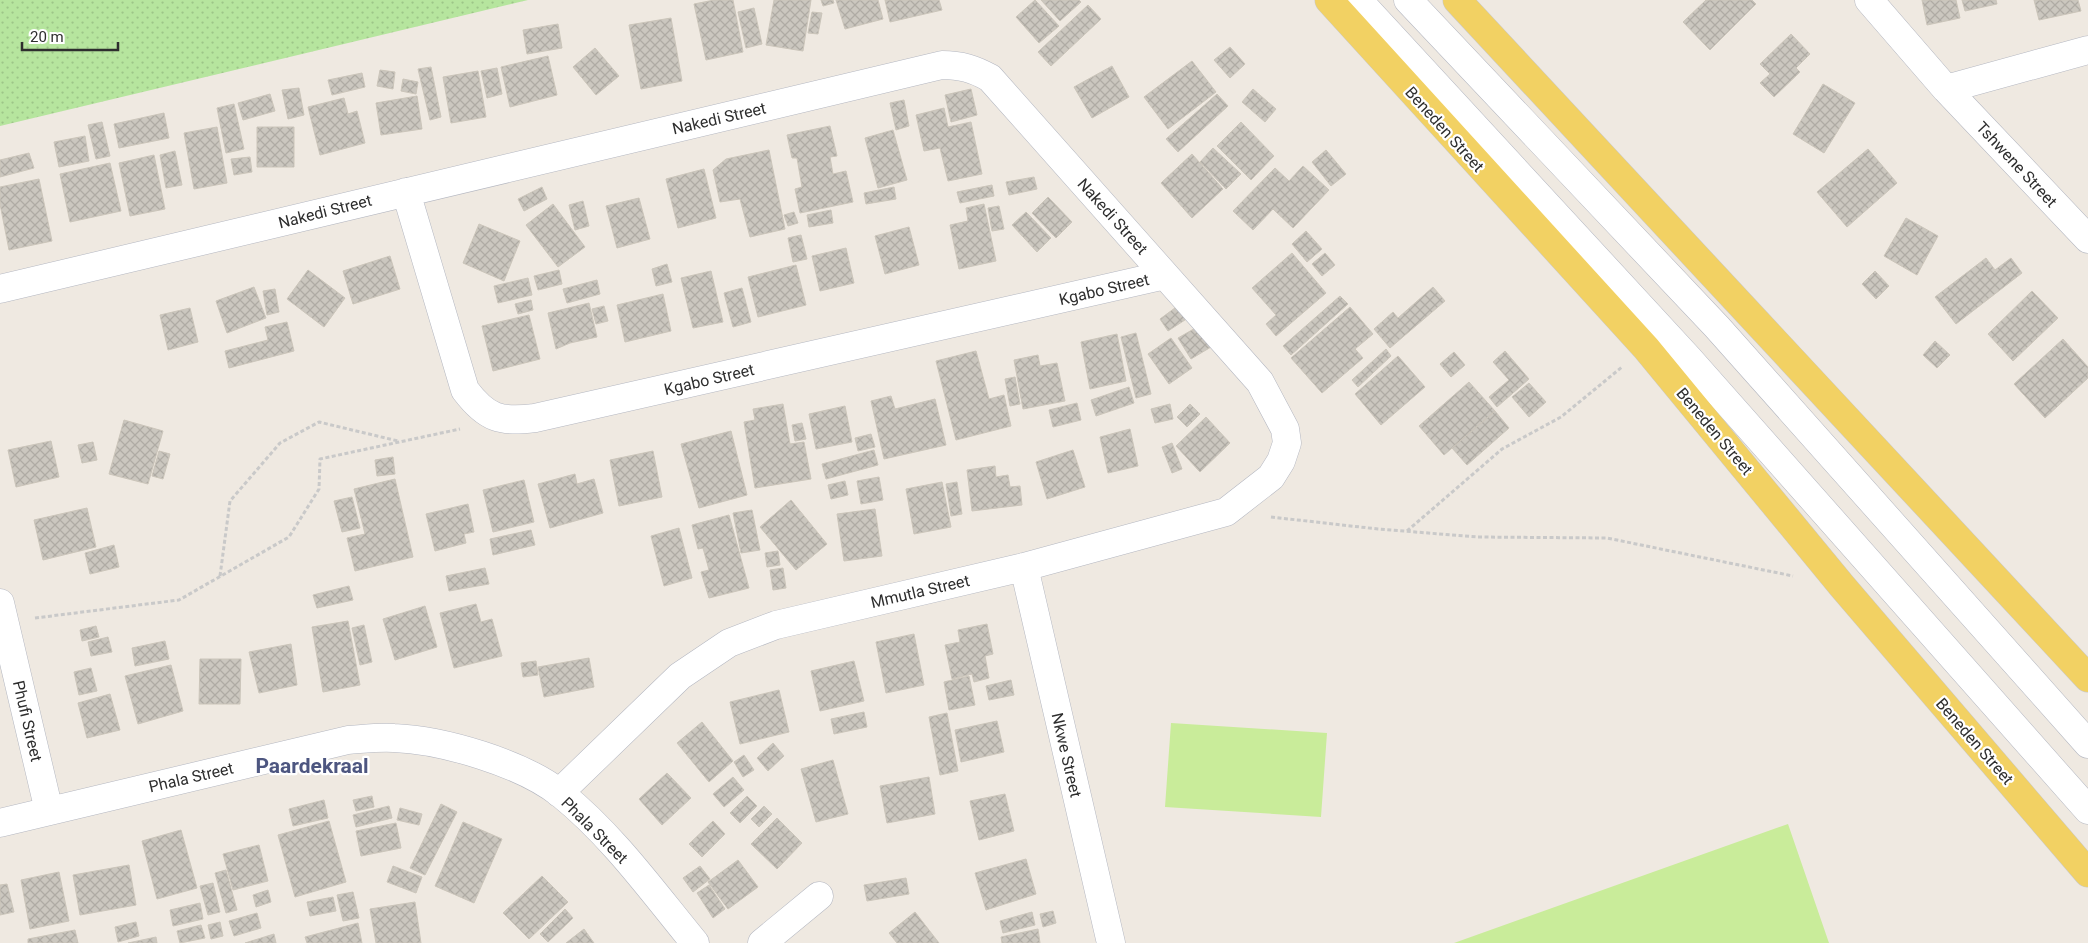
<svg xmlns="http://www.w3.org/2000/svg" width="2088" height="943" viewBox="0 0 2088 943" font-family="Roboto,sans-serif">
<style>
.green{fill:url(#green-dots)}
.pitch{fill:#c9ec9a}
.building{fill:url(#building-cross-hatch);stroke:#cbc5ba}
.lines{fill:none;stroke-linecap:round;stroke-linejoin:round}
.minor-casing{stroke:#b4b7c1;stroke-width:29}
.major-casing{stroke:#c9c9c9;stroke-width:29}
.path{stroke:#c9c9c9;stroke-width:3;stroke-dasharray:4 2.5;stroke-linecap:butt}
.minor{stroke:#fff;stroke-width:28}
.major{stroke:#f2d163;stroke-width:28}
.labels{text-anchor:middle;stroke-width:4.5;stroke-linejoin:round;paint-order:stroke}
.street-label{font-size:16px;fill:#2e2e2e;stroke:#fff}
.district-label{font-size:21px;font-weight:bold;fill:#4d5680;stroke:#fff}
</style>
<defs>
<pattern id="green-dots" width="8" height="8" patternUnits="userSpaceOnUse" patternTransform="scale(1.25)"><rect width="8" height="8" fill="#b6e59e"/><path d="M2 2h.1M6 6h.1" fill="none" stroke="#9dc588" stroke-width="1.8" stroke-linecap="round"/></pattern>
<pattern id="building-cross-hatch" width="8" height="8" patternUnits="userSpaceOnUse" patternTransform="scale(1.25)"><rect width="8" height="8" fill="#cbc7bf"/><path d="M0 0l8 8M0 8l8-8" fill="none" stroke="#afaba4"/></pattern>
</defs>
<rect width="100%" height="100%" fill="#efe9e1"/>
<path class="green" d="M0,0H528L0,126Z"/>
<path class="pitch" d="M1171,723L1327,733L1321,817L1165,807Z
M1788,824L1829,943H1454Z"/>
<path class="building" d="M714,0H733L743,52L706,60L694,4Z
M774,0H811L803,51L766,45Z
M821,0H833L834,3L823,6Z
M836,0H878L883,19L845,29Z
M885,0H939L942,10L890,22Z
M1035,0L1059,26L1039,43L1016,17Z
M1041,0H1079L1081,2L1060,21Z
M1706,0H1752L1756,4L1710,50L1683,22Z
M1922,0H1956L1960,18L1927,25Z
M1962,0H1996L1997,4L1965,11Z
M2034,0H2078L2081,11L2039,20Z
M1088,5L1101,19L1051,66L1038,52Z
M754,8L762,44L746,48L738,12Z
M812,12L822,13L818,34L808,33Z
M671,18L682,81L641,89L629,25Z
M558,24L562,48L527,54L523,30Z
M1791,34L1810,54L1796,68L1800,72L1774,97L1760,83L1770,74L1760,64Z
M1230,47L1245,64L1230,78L1214,60Z
M595,48L619,76L596,95L573,67Z
M548,56L557,95L510,107L501,67Z
M1192,61L1216,92L1168,129L1144,97Z
M1112,66L1129,97L1092,118L1074,87Z
M431,67L441,117L430,120L418,69Z
M497,68L502,94L487,98L481,71Z
M380,70L395,72L393,89L377,86Z
M478,71L486,117L451,123L443,77Z
M362,73L365,87L332,95L328,80Z
M403,79L418,82L416,94L401,91Z
M1823,84L1855,103L1824,153L1793,134Z
M299,88L304,115L288,119L282,90Z
M971,89L977,115L951,122L945,95Z
M1253,89L1276,109L1265,122L1242,102Z
M270,94L275,111L243,120L238,103Z
M1217,94L1228,106L1178,152L1166,139Z
M417,96L422,129L381,135L376,103Z
M344,98L348,114L357,111L365,143L320,155L308,107Z
M904,100L909,126L896,130L890,103Z
M234,104L244,149L226,153L217,108Z
M944,108L948,127L971,122L982,174L948,181L940,148L924,151L916,115Z
M164,113L169,138L119,148L114,124Z
M102,122L110,156L96,159L88,125Z
M1241,122L1274,156L1251,180L1217,146Z
M830,126L837,156L830,157L833,174L846,171L853,202L800,213L795,189L802,187L797,158H792L787,135Z
M217,127L227,183L194,189L184,133Z
M257,127H294V167H257Z
M893,130L907,180L878,188L865,138Z
M85,136L89,161L59,167L54,142Z
M1213,148L1241,174L1226,189L1200,162Z
M1868,149L1897,183L1847,227L1817,192Z
M769,150L785,229L750,237L740,199L720,202L713,170L726,159Z
M1326,150L1346,174L1331,186L1312,162Z
M175,151L182,185L166,188L160,155Z
M29,153L34,168L0,177V160Z
M1192,154L1223,189L1192,218L1161,183Z
M154,155L165,209L130,216L119,163Z
M250,157L252,172L234,175L231,159Z
M110,163L121,211L70,222L60,174Z
M1303,166L1329,190L1293,228L1273,209L1253,230L1233,211L1275,168L1289,181Z
M704,169L716,218L678,228L666,179Z
M1034,177L1037,189L1009,195L1006,182Z
M39,179L52,241L9,250L0,204V187Z
M992,185L994,196L960,203L957,192Z
M542,187L547,199L524,211L518,199Z
M894,187L896,199L866,204L864,193Z
M1048,197L1072,222L1056,238L1032,213Z
M639,198L650,239L617,248L606,206Z
M583,201L589,226L575,230L569,205Z
M553,204L585,247L558,267L526,225Z
M984,204L996,261L959,269L950,225L968,221L966,208Z
M999,206L1004,229L992,231L988,208Z
M831,210L833,223L809,227L807,215Z
M794,212L798,223L788,226L784,215Z
M1026,212L1051,238L1037,252L1012,225Z
M1906,218L1938,236L1917,275L1884,256Z
M479,224L520,241L504,281L463,263Z
M909,227L919,265L885,274L875,236Z
M1306,231L1322,249L1307,262L1292,244Z
M801,235L807,259L793,262L788,238Z
M846,248L854,283L820,291L812,256Z
M1292,253L1326,293L1276,336L1266,324L1276,315L1252,288Z
M1325,253L1335,265L1322,276L1312,264Z
M390,256L400,289L353,304L343,271Z
M1986,258L1995,270L2011,258L2022,273L1956,324L1935,297Z
M667,264L672,282L656,286L652,269Z
M796,265L806,305L758,317L748,277Z
M308,270L345,298L324,327L287,299Z
M559,270L562,284L538,290L534,276Z
M711,271L723,322L693,328L681,278Z
M1875,271L1889,286L1876,299L1862,284Z
M528,278L532,295L498,303L494,286Z
M597,280L600,294L567,303L563,289Z
M254,287L266,318L227,333L216,301Z
M1433,287L1445,301L1390,348L1374,329L1393,312L1398,318Z
M742,288L751,322L733,327L724,293Z
M275,289L279,312L267,315L263,291Z
M2032,291L2058,318L2013,361L1988,334Z
M663,294L671,331L625,342L617,305Z
M1340,296L1348,304L1291,355L1283,346Z
M531,300L533,310L518,314L515,304Z
M589,303L597,337L570,343L556,349L548,313Z
M1179,305L1188,318L1168,331L1160,319Z
M604,306L608,321L596,324L592,309Z
M1350,307L1373,334L1355,349L1363,358L1322,393L1291,358Z
M190,308L198,342L168,350L160,315Z
M529,315L540,359L493,371L482,326Z
M287,322L294,351L229,368L225,351L268,340L265,327Z
M1199,326L1211,347L1191,359L1178,338Z
M1136,333L1151,394L1136,398L1121,337Z
M1117,334L1126,381L1090,389L1081,342Z
M1171,338L1192,368L1169,384L1148,354Z
M2063,339L2088,367V378L2045,418L2014,384Z
M1935,341L1950,355L1937,368L1923,355Z
M1386,349L1391,356L1358,387L1352,380Z
M976,351L989,399L1004,395L1011,426L956,440L936,361Z
M1505,351L1529,379L1497,407L1489,397L1509,380L1493,362Z
M1454,352L1465,365L1451,377L1440,364Z
M1038,355L1040,366L1057,363L1065,401L1023,409L1014,360Z
M1398,356L1425,387L1381,425L1355,394Z
M1015,377L1020,404L1010,406L1005,379Z
M1469,382L1495,411L1444,455L1419,426Z
M1529,383L1546,402L1529,417L1512,397Z
M1129,387L1134,403L1096,416L1091,400Z
M891,396L895,409L935,399L946,445L884,459L871,401Z
M1077,403L1081,420L1053,427L1049,410Z
M783,404L790,444L804,442L811,479L755,488L744,422L755,420L753,409Z
M1170,404L1173,419L1155,423L1151,409Z
M1190,404L1200,414L1187,427L1177,417Z
M845,406L852,442L816,449L809,414Z
M1495,411L1509,428L1467,465L1452,448Z
M1206,417L1230,443L1200,472L1176,446Z
M124,420L163,431L148,484L109,474Z
M802,423L806,439L795,441L792,425Z
M1130,429L1138,466L1108,473L1100,437Z
M731,431L747,495L699,508L681,444Z
M871,434L875,447L858,451L855,438Z
M51,441L59,477L16,487L8,450Z
M93,442L97,460L82,463L78,445Z
M1172,443L1182,469L1172,473L1162,447Z
M874,450L878,465L826,479L822,464Z
M1073,450L1085,487L1047,499L1036,462Z
M159,451L170,454L163,479L152,476Z
M653,451L662,497L619,506L610,460Z
M393,457L395,474L377,476L375,460Z
M995,466L996,477L1008,475L1010,487L1020,486L1022,505L972,511L967,470Z
M575,474L577,484L594,479L603,513L550,528L538,484Z
M879,477L883,500L861,504L857,481Z
M395,479L413,557L355,571L347,538L365,534L354,489Z
M524,480L534,522L493,532L483,490Z
M845,481L848,495L831,499L828,485Z
M942,482L951,527L914,534L906,489Z
M957,482L962,514L951,516L946,484Z
M352,497L360,528L342,532L334,501Z
M791,500L827,544L796,570L760,527Z
M468,504L474,532L464,534L466,543L435,551L426,514Z
M87,508L96,547L43,560L34,520Z
M875,509L882,556L844,561L837,514Z
M752,510L760,550L741,553L733,513Z
M729,515L749,588L709,598L701,572L709,570L703,548L698,549L692,525Z
M679,528L692,578L664,586L651,536Z
M531,530L535,545L493,555L490,539Z
M114,545L119,567L90,574L85,553Z
M778,551L780,565L767,567L765,553Z
M485,568L489,584L449,591L446,576Z
M783,568L786,588L773,590L770,570Z
M349,586L353,600L317,608L313,595Z
M476,604L481,622L492,619L502,656L454,668L440,613Z
M425,606L437,647L395,660L383,619Z
M348,621L360,685L323,692L312,627Z
M987,624L993,654L985,656L989,678L974,682L972,674L952,679L945,645L960,642L958,630Z
M364,625L372,662L360,665L352,628Z
M96,626L99,637L82,641L80,630Z
M914,634L924,685L886,693L876,642Z
M108,637L112,652L91,656L88,642Z
M165,641L169,659L135,666L132,648Z
M291,644L297,685L259,693L249,652Z
M589,658L594,687L544,697L538,667Z
M200,659H241L240,704H199Z
M536,661L538,675L523,677L521,663Z
M854,661L864,701L820,711L811,671Z
M171,665L183,711L138,724L125,676Z
M91,668L97,691L79,695L74,672Z
M969,676L975,705L949,710L944,682Z
M1011,680L1014,695L989,700L986,686Z
M779,690L789,732L740,744L730,702Z
M110,694L120,730L87,738L78,703Z
M864,712L867,727L834,734L831,719Z
M947,713L958,771L940,775L929,717Z
M997,721L1004,752L961,762L955,730Z
M702,722L733,761L709,782L677,743Z
M773,743L784,756L768,771L757,758Z
M744,755L754,770L743,777L734,762Z
M833,760L848,814L816,822L801,769Z
M667,773L691,798L662,825L639,799Z
M733,777L744,790L724,807L713,794Z
M929,777L935,814L887,823L880,786Z
M1005,794L1014,831L979,840L970,801Z
M372,796L374,807L356,811L353,800Z
M747,796L757,806L740,823L730,813Z
M324,800L328,818L293,826L289,809Z
M441,804L457,812L425,875L410,868Z
M389,806L392,818L356,827L353,815Z
M764,806L772,814L759,827L751,819Z
M400,808L422,814L419,825L397,820Z
M777,818L802,843L777,869L751,844Z
M329,821L346,882L295,897L278,835Z
M713,821L725,834L702,857L689,844Z
M463,822L502,839L474,903L435,886Z
M396,823L401,848L361,856L356,831Z
M181,830L197,888L157,899L142,841Z
M259,845L268,881L233,890L223,854Z
M1026,859L1036,894L986,910L975,873Z
M738,860L758,887L728,909L708,882Z
M129,865L136,905L80,915L73,875Z
M393,866L422,877L416,893L387,882Z
M700,866L710,879L693,892L683,878Z
M226,870L237,910L226,913L215,873Z
M59,872L69,921L30,929L21,880Z
M542,876L568,902L529,939L503,913Z
M906,878L909,894L867,901L864,885Z
M213,883L220,912L208,915L200,886Z
M7,884L14,912L0,915V885Z
M709,885L725,909L713,918L697,893Z
M268,890L271,902L256,907L253,895Z
M353,892L359,918L343,921L337,895Z
M333,897L336,911L310,916L307,902Z
M415,902L421,943H376L370,909Z
M200,903L203,919L173,926L170,910Z
M565,909L573,918L548,942L540,934Z
M1053,911L1056,923L1043,927L1040,914Z
M915,912L939,943H897L889,933Z
M1032,912L1035,925L1003,933L1000,921Z
M257,913L261,928L234,936L229,921Z
M136,922L139,936L118,942L115,927Z
M220,922L223,936L211,939L208,925Z
M358,923L362,943H307L305,937Z
M201,925L205,938L180,943L177,931Z
M584,929L594,943H566Z
M1038,929L1040,943H1002L1001,937Z
M75,930L78,943H28V939Z
M274,934L276,943H245Z
M156,937L157,943H128Z"/>
<g class="lines">
<defs>
<path id="minor" d="M1358,0L1689,359L2088,810
M1408,0L1717,327L2088,744
M1869,0L1946,89L2088,239
M1946,89L2088,50
M406,192L465,390C487,419 500,422 535,418L1165,275
M0,289L942,65C961,65 974,69 990,78L1260,382L1285,429L1287,443L1281,461L1271,477L1226,512L1024,567L776,625L729,643L680,676L559,793
M1024,567L1111,943
M0,603L49,811
M0,823L348,740C363,739 379,737 394,738C443,740 522,763 561,794C613,836 653,892 695,943
M762,943L819,896"/>
<path id="major" d="M1329,0L1646,348L1842,586L2088,873
M1457,0L2088,678"/>
</defs>
<use href="#minor" class="minor-casing"/>
<use href="#major" class="major-casing"/>
<path class="path" d="M1271,517L1378,529L1478,537L1607,538L1793,576
M1407,531L1502,449L1561,417L1622,367
M220,576L230,501L280,443L319,422L398,441
M35,618L179,600L289,537L319,489L320,459L460,429"/>
<use href="#minor" class="minor"/>
<use href="#major" class="major"/>
</g>
<g class="labels">
<g class="street-label">
<text transform="translate(719 118) rotate(-13)" y="6">Nakedi Street</text>
<text transform="translate(1445 129) rotate(48)" y="6">Beneden Street</text>
<text transform="translate(2017 164) rotate(47)" y="6">Tshwene Street</text>
<text transform="translate(325 211) rotate(-14)" y="6">Nakedi Street</text>
<text transform="translate(1113 216) rotate(48)" y="6">Nakedi Street</text>
<text transform="translate(1104 289) rotate(-13)" y="6">Kgabo Street</text>
<text transform="translate(709 379) rotate(-13)" y="6">Kgabo Street</text>
<text transform="translate(1715 431) rotate(50)" y="6">Beneden Street</text>
<text transform="translate(920 591) rotate(-13)" y="6">Mmutla Street</text>
<text transform="translate(28 721) rotate(77)" y="6">Phufi Street</text>
<text transform="translate(1975 741) rotate(49)" y="6">Beneden Street</text>
<text transform="translate(1067 755) rotate(77)" y="6">Nkwe Street</text>
<text transform="translate(191 777) rotate(-13)" y="6">Phala Street</text>
<text transform="translate(595 830) rotate(45)" y="6">Phala Street</text>
</g>
<g class="district-label">
<text x="312" y="773">Paardekraal</text>
</g>
</g>
<path d="M22 42v8h96v-8" fill="none" stroke="#2e2e2e" stroke-width="2.5"/>
<text x="30" y="42" font-size="15" fill="#2e2e2e" stroke="#ffffff" stroke-width="4" paint-order="stroke">20 m</text>
</svg>
